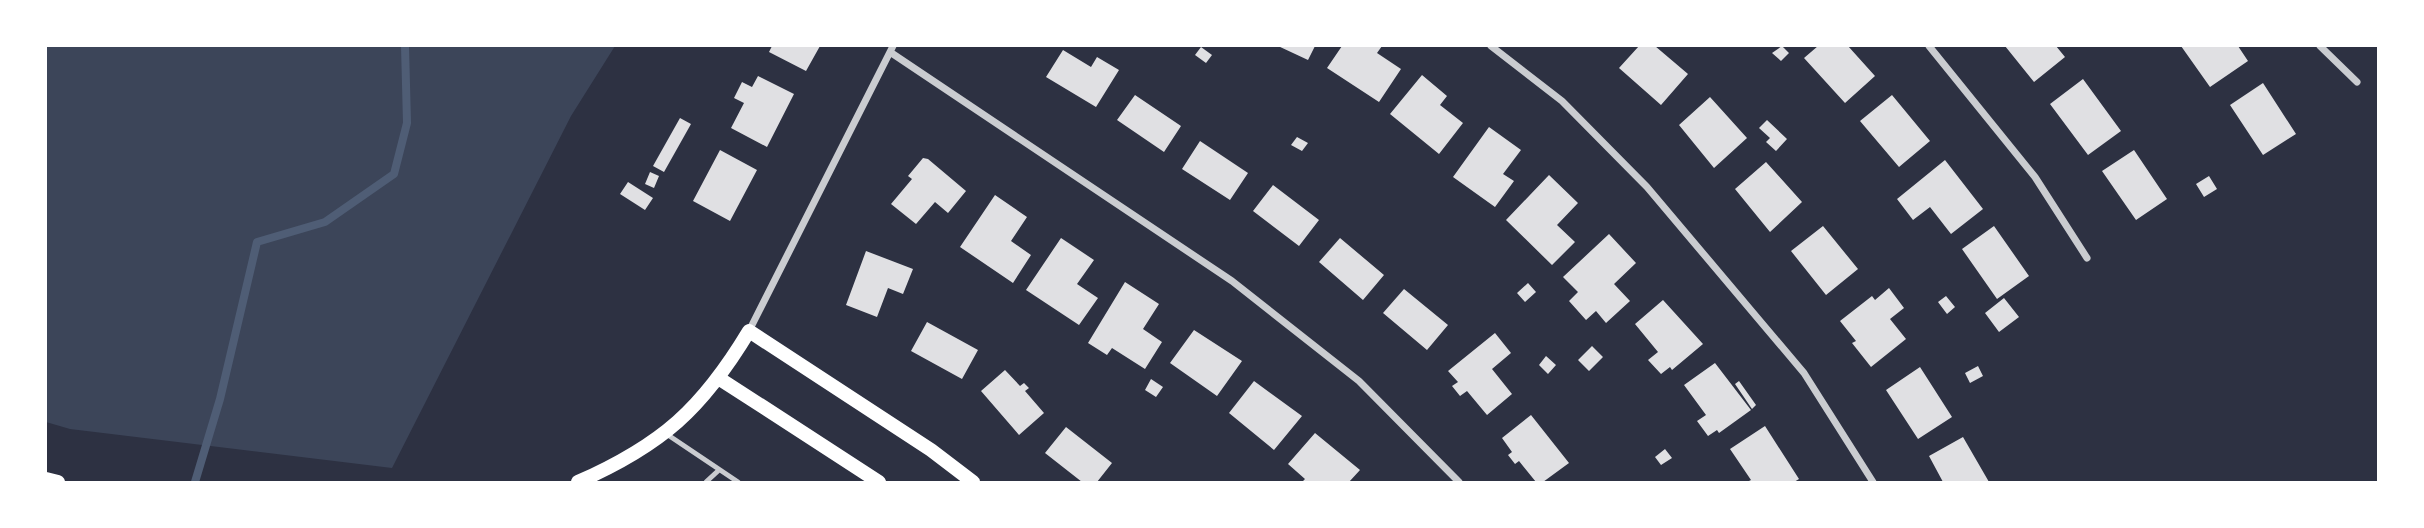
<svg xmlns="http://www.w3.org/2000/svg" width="2424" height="528" viewBox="0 0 2424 528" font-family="Ubuntu,sans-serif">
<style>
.green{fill:#3c4559}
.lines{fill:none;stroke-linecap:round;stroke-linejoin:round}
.stream{stroke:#4f5d75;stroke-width:8}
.building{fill:#e0e0e3}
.service{stroke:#caccd0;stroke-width:5}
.minor{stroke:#caccd0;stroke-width:7}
.secondary{stroke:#fff;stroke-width:14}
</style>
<rect width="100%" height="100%" fill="#2d3142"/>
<path class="green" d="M46,46H615L571,116L392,468L70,429L46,422Z"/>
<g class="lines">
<path class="stream" d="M195,482L220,399L257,242L325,222L394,174L407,123L405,46"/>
</g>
<path class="building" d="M772,46H820L806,71L769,52Z
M1278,46H1315L1308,60Z
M1342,46H1382L1377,53L1401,69L1379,102L1327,68Z
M1639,46H1655L1688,74L1661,105L1619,68Z
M1782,46L1789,53L1781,61L1772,53Z
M1818,46H1848L1875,76L1845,103L1804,58Z
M2005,46H2056L2065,57L2034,82Z
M2181,46H2238L2248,61L2210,87Z
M1201,47L1212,55L1206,63L1195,55Z
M1063,50L1091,67L1097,57L1119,70L1096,107L1046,77Z
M1422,75L1447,96L1440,105L1463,123L1439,154L1390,114Z
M758,76L794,94L767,147L731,128L744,103L734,98L742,82L752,87Z
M2083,79L2121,131L2088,155L2050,104Z
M2263,83L2296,134L2263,155L2230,105Z
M1135,95L1181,126L1164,152L1117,120Z
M1892,95L1930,141L1899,167L1860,121Z
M1710,97L1747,138L1714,168L1679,125Z
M680,118L691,124L664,172L653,166Z
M1767,120L1787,139L1776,151L1766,142L1770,138L1759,128Z
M1489,127L1521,150L1503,174L1514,181L1495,207L1453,177Z
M1297,137L1308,143L1302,151L1291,145Z
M1200,141L1248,173L1230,200L1182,169Z
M720,150L757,170L730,221L693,201Z
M2134,150L2167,199L2136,220L2102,171Z
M923,158L928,159L966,191L948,213L935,202L916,224L891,204L912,179L908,176Z
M1945,160L1983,209L1951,234L1930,207L1913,220L1897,199Z
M1766,162L1802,202L1770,232L1735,189Z
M650,172L659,176L654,188L645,184Z
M1549,175L1578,203L1557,225L1575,242L1552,265L1506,220Z
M2209,176L2217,189L2204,197L2196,184Z
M628,182L653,198L645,210L620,194Z
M1273,185L1319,220L1299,246L1253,211Z
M995,195L1027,217L1011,241L1031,255L1013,283L960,247Z
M1823,226L1858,269L1826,295L1791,251Z
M1994,226L2029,276L1997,299L1962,249Z
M1609,234L1636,263L1614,284L1630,301L1606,323L1596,311L1586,320L1569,301L1578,292L1563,277Z
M1061,238L1094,260L1077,284L1098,298L1079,325L1026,290Z
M1340,238L1384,275L1363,300L1319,262Z
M866,251L913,269L903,294L888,288L877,317L846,305Z
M1125,282L1159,304L1143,329L1162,342L1145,369L1112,348L1107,355L1088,343Z
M1528,283L1536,292L1525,302L1517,293Z
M1889,288L1904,308L1890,319L1906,339L1871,367L1852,343L1856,341L1840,321L1872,296L1875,300Z
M1404,289L1448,325L1427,350L1383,313Z
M1946,296L1955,307L1947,314L1938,302Z
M2004,298L2019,317L1999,332L1985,313Z
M1663,300L1703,344L1672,370L1670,367L1661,374L1648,360L1658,352L1635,324Z
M927,322L978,350L962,379L911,351Z
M1194,330L1242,361L1217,396L1170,363Z
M1495,333L1511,353L1492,369L1512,394L1487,415L1467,391L1460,396L1452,386L1458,382L1448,371Z
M1592,346L1603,357L1589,371L1578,360Z
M1546,356L1556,365L1548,374L1539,365Z
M1715,363L1751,410L1719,433L1717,430L1708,436L1697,421L1706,415L1684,385Z
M1978,366L1983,376L1970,383L1965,373Z
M1920,367L1952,417L1918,439L1886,390Z
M1005,370L1020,386L1024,383L1029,388L1025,391L1044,413L1019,435L981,391Z
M1151,379L1163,387L1156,397L1145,390Z
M1254,381L1302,416L1274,450L1229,413Z
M1739,381L1756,405L1752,409L1735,384Z
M1531,415L1569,463L1543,482H1536L1519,461L1515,464L1508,455L1512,452L1502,438Z
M1765,426L1799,479L1794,482H1747L1751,480L1730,449Z
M1066,427L1112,463L1097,482H1082L1045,453Z
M1315,433L1360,470L1349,482H1302L1305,479L1288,464Z
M1963,437L1989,482H1943L1929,456Z
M1665,449L1672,458L1661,465L1655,457Z"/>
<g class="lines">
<path class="service" d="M665,433L738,482
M706,482L719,470"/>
<path class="minor" d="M1491,46L1562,101L1647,187L1804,373L1873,482
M1929,46L2035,177L2087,258
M2320,46L2357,82
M890,52L1232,281L1359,381L1459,482
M749,331L893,46"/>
<path class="secondary" d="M720,379L879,482
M46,479L58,482
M578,482C662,445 702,409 749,331L931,450L973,482"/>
</g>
<rect width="2424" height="528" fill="none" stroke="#ffffff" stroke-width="94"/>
</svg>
